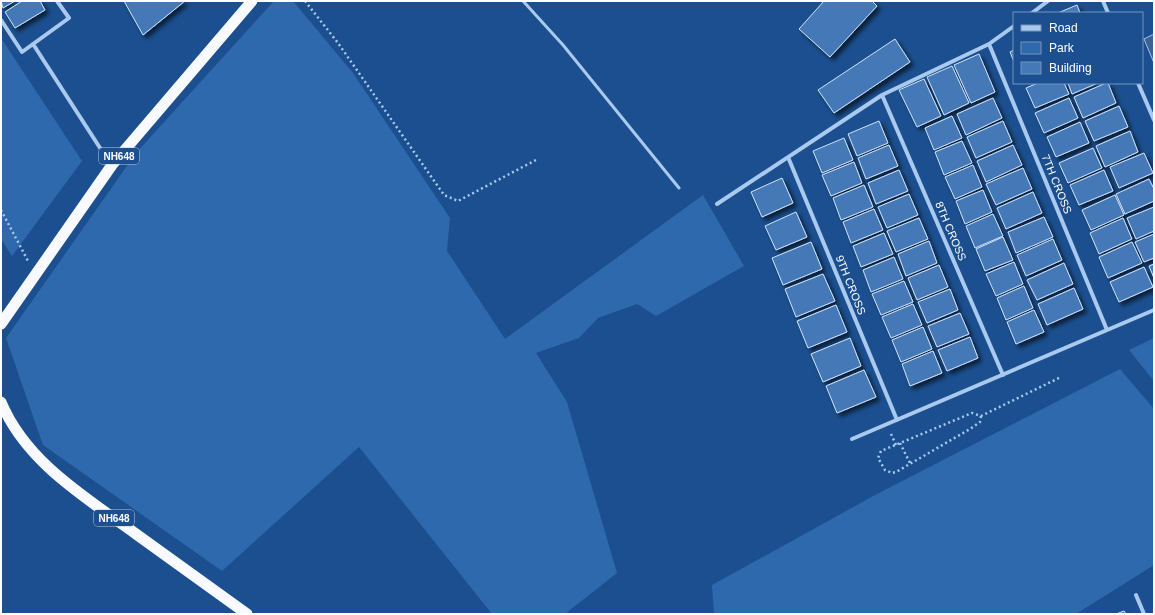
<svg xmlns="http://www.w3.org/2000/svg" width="1155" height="615" viewBox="0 0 1155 615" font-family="Helvetica,sans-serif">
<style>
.green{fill:#2e69ad}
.water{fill:#3c6290;stroke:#9cc4f0}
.building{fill:#4478b7;stroke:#cfe3fa;filter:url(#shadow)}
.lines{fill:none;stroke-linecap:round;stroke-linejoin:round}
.path{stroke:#a9c9ee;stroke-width:2.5;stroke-dasharray:2 3;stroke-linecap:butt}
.service{stroke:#a9c9ee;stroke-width:3}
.minor{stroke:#a9c9ee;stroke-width:4}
.trunk{stroke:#f8faff;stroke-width:11}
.labels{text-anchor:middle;stroke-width:3.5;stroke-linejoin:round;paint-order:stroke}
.shield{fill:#1b4f8f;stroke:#bbcadd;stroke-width:1}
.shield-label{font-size:10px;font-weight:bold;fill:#fff}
.street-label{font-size:11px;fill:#fff;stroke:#1b4f8f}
</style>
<defs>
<filter id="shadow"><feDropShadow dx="3.5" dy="3.5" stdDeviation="2" flood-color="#0009"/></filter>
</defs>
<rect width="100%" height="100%" fill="#1b4f8f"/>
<path class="green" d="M274,1H293L353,73L450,218L447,251L505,339L703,195L744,266L656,316L637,304L598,318L579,338L536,353L567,402L617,573L565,614H492L359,447L222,571L43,445L6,338L136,153Z
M1,38L82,161L12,256L1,239Z
M1154,338V381L1129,350Z
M1120,369L1154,409V565L1076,614H714L712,585L875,495Z"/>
<path class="water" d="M1154,34V63L1144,39Z"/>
<path class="building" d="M1,1H15L3,8Z
M22,1H40L45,10L15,28L5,12Z
M124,1H185L143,35Z
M824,1H872L877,6L830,57L799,29Z
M1077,5L1080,13H1058Z
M895,39L910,62L834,113L818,90Z
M1014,50V62L1010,52Z
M979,54L995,92L971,103L954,65Z
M952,66L969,103L944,115L927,77Z
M924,79L941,116L917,127L899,90Z
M1038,83H1064L1069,94L1035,108L1026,88Z
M1068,83H1098L1072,94Z
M1106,83H1108L1116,103L1083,118L1074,97Z
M993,98L1002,118L966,135L957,114Z
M1069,98L1078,118L1044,133L1035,113Z
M1119,106L1128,127L1094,141L1085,121Z
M952,116L962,138L934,150L925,128Z
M879,121L888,143L857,156L848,134Z
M1003,121L1012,142L976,158L967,137Z
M1080,122L1089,143L1056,157L1047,137Z
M1130,131L1138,152L1105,167L1096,146Z
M844,138L853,160L822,173L813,151Z
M962,141L972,163L944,175L935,152Z
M889,145L898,166L866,179L858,158Z
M1013,145L1022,165L986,182L977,161Z
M1093,148L1102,168L1068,183L1059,163Z
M1144,153L1153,173L1119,188L1110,167Z
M854,162L862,183L831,196L822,175Z
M973,165L982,187L955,199L945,177Z
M1023,168L1032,189L996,205L986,184Z
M899,170L908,191L876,204L868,183Z
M1104,170L1113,191L1079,205L1070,185Z
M782,178L793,203L762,217L751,192Z
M1149,179L1154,189V201L1125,214L1116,194Z
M864,185L873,207L841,220L833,198Z
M983,190L992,212L965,224L956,201Z
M1033,192L1042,213L1006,229L997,208Z
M909,194L918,215L887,228L878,207Z
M1115,195L1124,215L1091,230L1082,210Z
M1154,207V231L1136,239L1127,218Z
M874,209L883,230L851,243L843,222Z
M796,212L807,237L776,250L765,226Z
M993,214L1003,236L975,248L966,226Z
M1044,217L1053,237L1016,253L1008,232Z
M919,218L928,239L896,252L887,231Z
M1123,218L1132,239L1099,254L1090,233Z
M884,233L893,254L861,267L853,246Z
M1154,234V258L1144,262L1135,242Z
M1003,237L1013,260L985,271L976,249Z
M1053,239L1062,260L1026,276L1017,255Z
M929,241L937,263L906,276L898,254Z
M811,242L822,269L783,285L772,258Z
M1132,242L1142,263L1108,278L1099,257Z
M894,257L903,279L871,292L863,270Z
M1014,262L1023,284L996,296L986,274Z
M1064,263L1073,284L1037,300L1027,280Z
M1154,264V278L1149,266Z
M939,265L948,287L917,300L908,278Z
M1144,267L1153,287L1119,302L1110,282Z
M823,274L835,301L796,317L785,289Z
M904,281L913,302L881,315L872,294Z
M1024,286L1033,308L1006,320L997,298Z
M1074,288L1083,309L1047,325L1038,304Z
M950,289L958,310L927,323L918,302Z
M913,304L922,325L891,338L882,317Z
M836,305L847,332L808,348L797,321Z
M1034,310L1044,332L1016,344L1007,322Z
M960,313L969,334L937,347L928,326Z
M923,327L932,349L901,362L892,340Z
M970,337L978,358L947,371L938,350Z
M850,338L861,366L823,382L811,354Z
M933,351L942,373L910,386L902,364Z
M864,370L876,397L837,413L826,386Z
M1124,611L1126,614H1116Z"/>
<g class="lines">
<path class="path" d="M305,1L338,43L444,195L458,201L536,160
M1,210L28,261
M981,416L980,422L970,429L896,472L892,473L885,470L878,458L881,451L972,413L981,416L1061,377
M891,434L896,445
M900,443L910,463"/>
<path class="service" d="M523,1L563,45L679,188"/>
<path class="minor" d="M1103,1L1108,13
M1032,13L1048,1
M1,20L22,52L69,18L57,1
M33,44L111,165
M989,44L1107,330
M1138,83L1154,120
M882,95L1003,375
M788,157L897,420
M717,204L882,95L989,44L1014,26
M852,439L1154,310
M1136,595L1144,614"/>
<path class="trunk" d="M1,324L112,165L252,1
M1,402C26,462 85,497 136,534C173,561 210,587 247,614"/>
</g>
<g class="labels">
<g class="shield">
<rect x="99" y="148" width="40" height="16" rx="3"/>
<rect x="94" y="510" width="40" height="16" rx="3"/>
</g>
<g class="shield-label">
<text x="119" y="160">NH648</text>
<text x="114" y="522">NH648</text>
</g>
<g class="street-label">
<text transform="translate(1057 184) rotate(68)" y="4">7TH CROSS</text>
<text transform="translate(951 231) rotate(67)" y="4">8TH CROSS</text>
<text transform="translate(851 285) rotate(68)" y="4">9TH CROSS</text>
</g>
</g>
<rect width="1155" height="615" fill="none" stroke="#ffffff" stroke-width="4"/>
<rect x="1013" y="12" width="130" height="72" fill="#1b4f8f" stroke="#7695bc"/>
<rect x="1021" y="25" width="20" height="6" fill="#a9c9ee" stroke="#7695bc"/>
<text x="1049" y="32" font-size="12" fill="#ffffff">Road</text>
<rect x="1021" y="42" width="20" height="12" fill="#2e69ad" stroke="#7695bc"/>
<text x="1049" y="52" font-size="12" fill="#ffffff">Park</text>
<rect x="1021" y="62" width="20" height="12" fill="#4478b7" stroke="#7695bc"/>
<text x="1049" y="72" font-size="12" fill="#ffffff">Building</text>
</svg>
